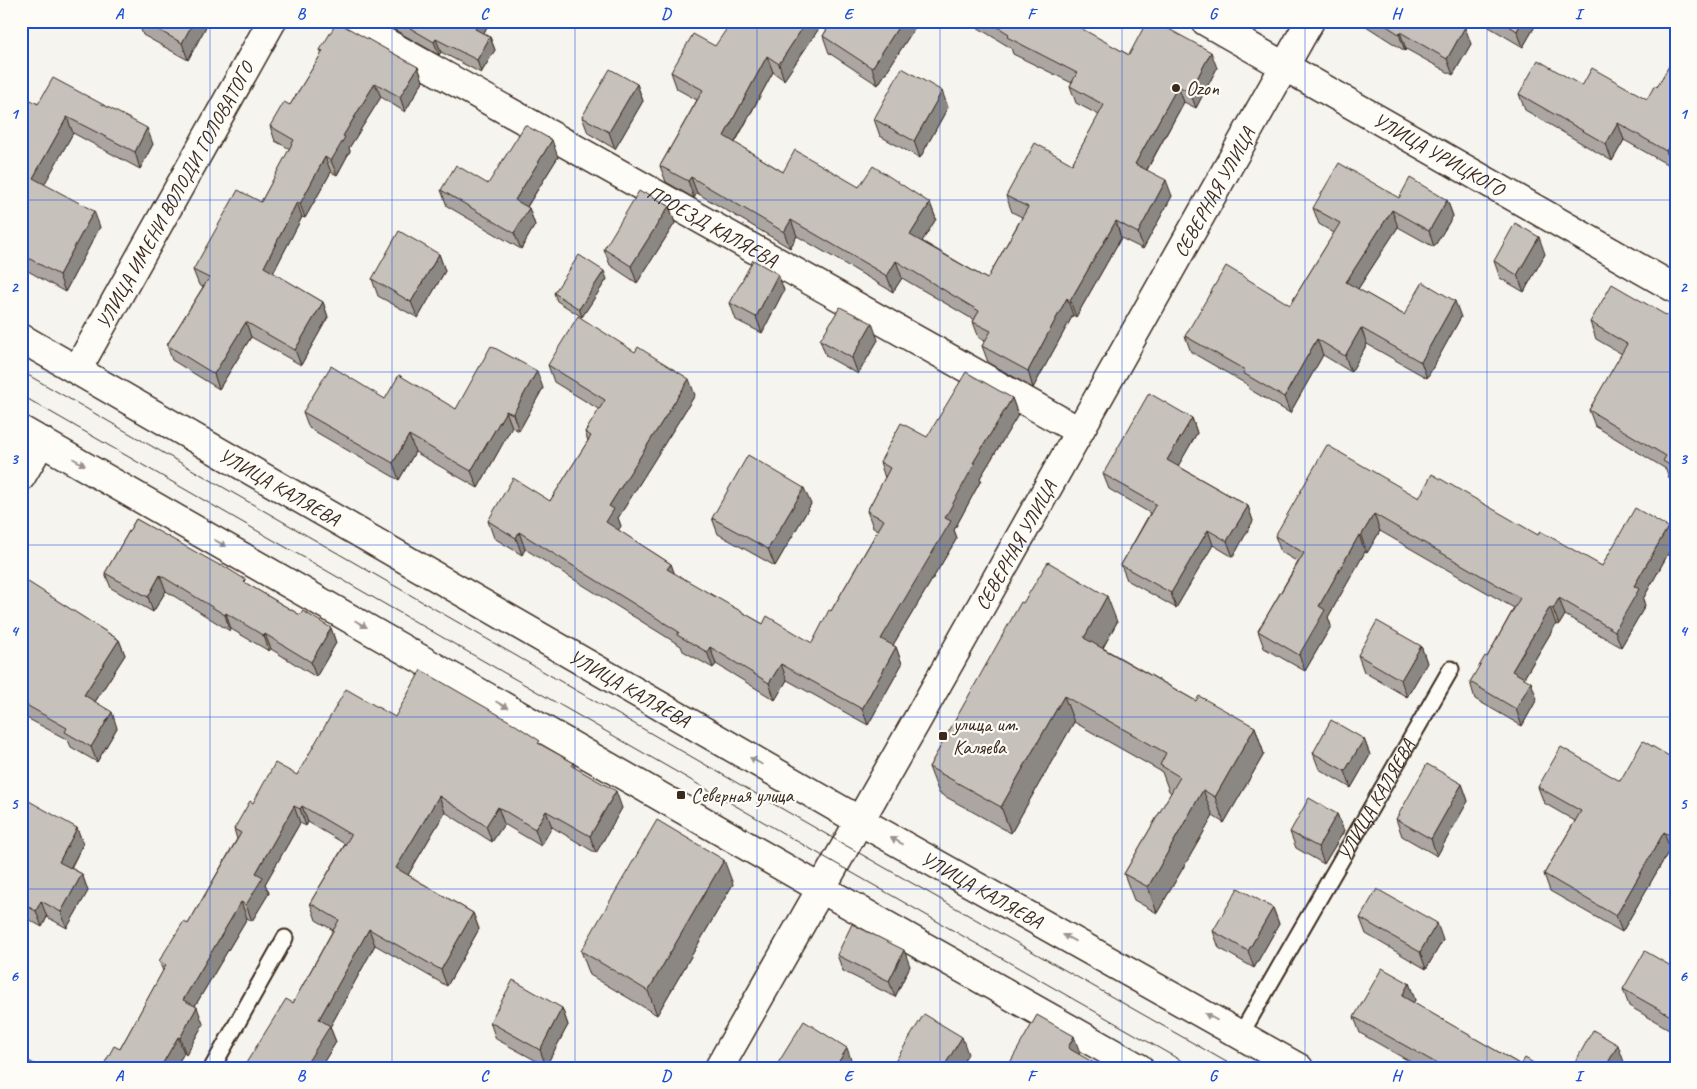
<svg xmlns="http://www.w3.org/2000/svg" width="1697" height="1089" viewBox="0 0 1697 1089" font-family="Caveat,sans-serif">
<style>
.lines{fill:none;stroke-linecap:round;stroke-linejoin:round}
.service-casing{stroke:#3b2a1e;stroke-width:19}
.minor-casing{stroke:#3b2a1e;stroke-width:31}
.secondary-casing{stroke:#3b2a1e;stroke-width:31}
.service{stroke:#fdfcf7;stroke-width:15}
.minor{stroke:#fdfcf7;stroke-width:28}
.secondary{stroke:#fdfcf7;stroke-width:28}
.tram{stroke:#3b2a1e;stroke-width:1}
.wall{fill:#aba6a1;stroke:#3b2a1e}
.shaded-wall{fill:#8b8783;stroke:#3b2a1e}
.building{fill:#c7c1bb;stroke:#3b2a1e}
.oneway{fill:#9c938a}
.grid{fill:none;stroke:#1d4ed8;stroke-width:1;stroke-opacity:0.55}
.poi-dot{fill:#3b2a1e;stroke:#fdfcf7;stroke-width:2}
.labels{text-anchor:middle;stroke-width:4.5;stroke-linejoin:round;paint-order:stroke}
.poi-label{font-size:20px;fill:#3b2a1e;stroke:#fdfcf7;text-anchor:start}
.street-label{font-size:20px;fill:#3b2a1e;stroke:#fdfcf7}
.neatline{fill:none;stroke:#1d4ed8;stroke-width:2}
.grid-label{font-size:16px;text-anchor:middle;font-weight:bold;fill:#1d4ed8}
</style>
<rect width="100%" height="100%" fill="#f5f4ee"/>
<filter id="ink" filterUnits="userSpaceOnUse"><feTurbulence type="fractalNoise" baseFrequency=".02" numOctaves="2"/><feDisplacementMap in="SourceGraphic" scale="10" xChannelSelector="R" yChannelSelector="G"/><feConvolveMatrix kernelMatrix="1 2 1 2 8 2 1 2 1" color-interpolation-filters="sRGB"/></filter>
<g filter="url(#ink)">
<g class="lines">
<defs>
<g id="service">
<path id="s1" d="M1241,1034L1451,669"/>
<path d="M212,1068L285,938"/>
</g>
<g id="minor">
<path id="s2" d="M347,21L1079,431"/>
<path id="s3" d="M1205,21L1676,289"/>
<path id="s4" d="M21,338L860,821L1299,1068"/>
<path id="s5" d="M77,370L272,21"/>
<path d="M21,430L820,888L1139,1068"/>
<path d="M21,477L42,441"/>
</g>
<g id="secondary">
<path id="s6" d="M719,1068L916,722L1310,21"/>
</g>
</defs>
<use href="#service" class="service-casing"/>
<use href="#minor" class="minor-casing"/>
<use href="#secondary" class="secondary-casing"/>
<use href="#service" class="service"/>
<use href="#minor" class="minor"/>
<use href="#secondary" class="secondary"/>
<path class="tram" d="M21,371L845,845L1237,1068
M21,395L835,863L1194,1068"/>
</g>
<path class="wall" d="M138,21H209L188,60L143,35Z
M379,21H490L484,33L490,37L495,50L481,73L441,52L439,55Z
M832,21H919L878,85L829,53L823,36Z
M967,21H1075L1073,25L1129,55L1217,68L1196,108L1184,102L1147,170L1172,196L1143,249L1121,238L1076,317L1073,315L1033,388L988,362L982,346L985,341L979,338L973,322L974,320L902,278L893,292L797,236L790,248L697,193L694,198L666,182L660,166L697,100L677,89L671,72L715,46L820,27L784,80L773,72L735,143L783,172L859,187L930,203L936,219L922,241L987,279L1022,217L1012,212L1006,196L1072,164L1099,115L1076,103L1070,86L1072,83L1013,54L1011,48Z
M1364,21H1454L1471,44L1453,75L1406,49L1405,51L1366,26Z
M1487,21H1538L1523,47L1489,27Z
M320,50L418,67L423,81L405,112L381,97L349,148L350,151L337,175L331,172L305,218L302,217L273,273L323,302L328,317L301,365L251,337L219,389L172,360L167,345L203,287L199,285L193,270L261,202L290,149L275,141L270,126L290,105L322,53Z
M1676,54V161L1672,167L1624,140L1612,161L1525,110L1519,94L1582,86L1647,99L1657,87Z
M637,84L643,101L615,149L588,133L582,117Z
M21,95L38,104L153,144L140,169L73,133L44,184L100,227L65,292L21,267Z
M948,107L920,158L880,136L874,119Z
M558,157L527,207L529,208L535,225L521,249L447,206L441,190L488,184Z
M644,194L669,206L675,223L637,283L610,265L604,249Z
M1399,198L1447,200L1453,216L1434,247L1398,227L1358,289L1404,315L1461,317L1427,378L1367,344L1351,372L1323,355L1290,413L1249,389L1248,385L1191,352L1185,336L1290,305L1334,233L1319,224L1313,208Z
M439,254L445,271L418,318L378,296L372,279Z
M1545,254L1524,292L1500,278L1494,261Z
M607,279L582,317L557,301L554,293Z
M784,290L762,333L736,320L730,303Z
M1676,321V482L1669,478L1666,469L1595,426L1589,410L1622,354L1596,339L1590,322Z
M820,340H878L858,374L826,356Z
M548,365L695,395L618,518L621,526L618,530L671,564L674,574L763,624L812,643L831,611L878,530L873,527L867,511L885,478L880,462L927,437L1012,398L1018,415L980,478L981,480L954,530L957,538L893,645L896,647L902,664L868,725L787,680L775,700L716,664L713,668L683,651L681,646L525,549L522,555L494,538L488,521L550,501L588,441L585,432L600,410L554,382Z
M543,388L519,431L512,427L478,488L415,452L399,480L309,428L303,412L385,399L456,409Z
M1192,418L1197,433L1178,466L1248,506L1253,521L1233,557L1213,545L1176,608L1127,580L1121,565L1150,513L1109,489L1103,474Z
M1419,498L1538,535L1602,566L1668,527L1674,543L1643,599L1645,606L1621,647L1565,615L1559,625L1556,624L1524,678L1537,699L1522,726L1475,699L1470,682L1487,657L1514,608L1380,531L1367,553L1365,552L1328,617L1331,626L1305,671L1264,648L1258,631L1298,562L1281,552L1275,536Z
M811,504L775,566L718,534L712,518Z
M136,519L300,615L331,628L336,643L316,677L271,649L269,651L231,629L230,631L166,591L153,612L111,588L105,573Z
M21,578L119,640L125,655L95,702L117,728L97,762L71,747L68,740L23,716L21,720Z
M1023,603L1117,622L1103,648L1196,701L1255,727L1264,754L1224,823L1213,816L1157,913L1134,900L1124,874L1171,793L1169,791L1162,772L1074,722L1011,833L939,793L929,767Z
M1421,646L1427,663L1407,697L1364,672L1358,655Z
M395,717L541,744L574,763L575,768L622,808L596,853L552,827L541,846L504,824L492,842L445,812L408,875L473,913L479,929L447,986L375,945L330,1027L336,1042L320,1068H243L293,1003L333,930L316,920L310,903L345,844L308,822L306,826L300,823L265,884L269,893L252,921L247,918L195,1006L203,1024L186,1055L184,1053L175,1068H102L120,1049L163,971L159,961L188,924L237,839L234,829L253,803L297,775Z
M1364,739L1370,755L1351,788L1319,769L1313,753Z
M1676,760V852L1670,849L1622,932L1550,891L1544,874L1575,821L1544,803L1538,787L1620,781Z
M1462,784L1468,801L1437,856L1402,836L1396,819Z
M1337,814L1344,831L1324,864L1296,848L1290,832Z
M21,816L77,828L83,844L71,868L82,874L88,891L67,928L47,917L42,927L21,915Z
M733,884L657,1015L590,975L581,951Z
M1273,908L1279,924L1254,968L1219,948L1213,931Z
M1360,918L1443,940L1426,969L1366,934Z
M837,955L910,966L895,997L843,971Z
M1676,969V1033L1629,1006L1623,989Z
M1409,983L1415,1000L1413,1003L1521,1065L1542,1068H1421L1360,1033L1354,1017Z
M562,1008L568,1025L546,1066L496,1039L490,1022Z"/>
<path class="shaded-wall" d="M194,21H209L188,60L182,43Z
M479,21H490L479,42L475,29Z
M807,21H818L820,27L784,80L779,64Z
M902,21H919L878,85L872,68Z
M1063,21H1075L1068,34Z
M1522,21H1538L1523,47L1517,31Z
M1465,27L1471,44L1453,75L1447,59Z
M1400,32L1406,49L1405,51L1399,34Z
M490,37L495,50L481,73L477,60Z
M436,39L441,52L439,55L434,42Z
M1211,52L1217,68L1196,108L1190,92Z
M767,56L773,72L729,153L724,136Z
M418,67L423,81L405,112L400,97Z
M375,83L381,97L349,148L350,151L337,175L331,161L343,136Z
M637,84L643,101L615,149L609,132Z
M1178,86L1184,102L1141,180L1135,164Z
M942,91L948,107L920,158L914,141Z
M67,117L73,133L39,194L33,178Z
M1618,123L1624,140L1612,161L1606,144Z
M147,128L153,144L140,169L135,152Z
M1676,134V161L1672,167L1666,151Z
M552,140L558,157L521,216L515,200Z
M325,157L331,172L305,218L300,204Z
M691,177L697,193L694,198L688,181Z
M1166,180L1172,196L1143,249L1138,233Z
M1447,200L1453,216L1434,247L1429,231Z
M297,202L302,217L269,281L264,267Z
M930,203L936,219L916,251L910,235Z
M669,206L675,223L637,283L631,266Z
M529,208L535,225L521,249L514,233Z
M1392,210L1398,227L1352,298L1346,282Z
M94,211L100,227L65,292L59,275Z
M791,220L797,236L790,248L784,232Z
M1116,221L1121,238L1076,317L1070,301Z
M1539,237L1545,254L1524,292L1517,275Z
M439,254L445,271L418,318L411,302Z
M896,261L902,278L893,292L887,276Z
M604,271L607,279L582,317L579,309Z
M778,274L784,290L762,333L756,317Z
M1067,298L1073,315L1033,388L1028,371Z
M1455,301L1461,317L1427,378L1421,362Z
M323,302L328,317L301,365L295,350Z
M246,322L251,337L219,389L214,374Z
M872,323L878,340L858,374L852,358Z
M1361,328L1367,344L1351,372L1345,356Z
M1317,339L1323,355L1290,413L1284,397Z
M537,371L543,388L519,431L513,414Z
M689,379L695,395L618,518L621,526L613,539L606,522L609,506Z
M1012,398L1018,415L980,478L981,480L954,530L957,538L887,655L881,639L945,518L973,463Z
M506,411L512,427L478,488L471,471Z
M1192,418L1197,433L1173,475L1167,460Z
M409,435L415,452L399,480L393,463Z
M804,488L811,504L775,566L768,549Z
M1248,506L1253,521L1233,557L1227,541Z
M1374,514L1380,531L1367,553L1361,536Z
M1668,527L1674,543L1643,599L1645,606L1621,647L1615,631L1634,586Z
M1208,530L1213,545L1176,608L1171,593Z
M519,532L525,549L522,555L516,538Z
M1359,535L1365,552L1328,617L1331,626L1305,671L1299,655L1319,606Z
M671,564L677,580L667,569Z
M160,575L166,591L153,612L148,597Z
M1107,596L1117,622L1094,664L1084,638Z
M1559,598L1565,615L1559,625L1553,609Z
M1550,607L1556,624L1518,688L1512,671Z
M226,613L231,629L230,631L225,615Z
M331,628L336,643L316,677L311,662Z
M265,634L271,649L269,651L264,636Z
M119,640L125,655L89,711L84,695Z
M1421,646L1427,663L1407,697L1401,680Z
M710,647L716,664L713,668L707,652Z
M896,647L902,664L868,725L862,709Z
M781,664L787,680L775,700L769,683Z
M1531,682L1537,699L1522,726L1516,709Z
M1064,696L1074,722L1011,833L1001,807Z
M21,710L23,716L21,720Z
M112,712L117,728L97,762L91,747Z
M1255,727L1264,754L1224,823L1215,797Z
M1364,739L1370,755L1351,788L1345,771Z
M1462,784L1468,801L1437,856L1431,839Z
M1203,790L1213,816L1157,913L1148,887Z
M616,791L622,808L596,853L590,836Z
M439,796L445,812L402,885L396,868Z
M294,806L300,823L265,884L269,893L252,921L246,905L256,873Z
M302,806L308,822L306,826L300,809Z
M498,807L504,824L492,842L486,826Z
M546,811L552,827L541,846L535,829Z
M1337,814L1344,831L1324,864L1318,847Z
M77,828L83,844L65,878L59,862Z
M1664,832L1670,849L1622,932L1616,916Z
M724,860L733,884L657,1015L648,991Z
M82,874L88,891L67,928L61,912Z
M41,901L47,917L42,927L36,911Z
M241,902L247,918L189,1016L183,1000Z
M1273,908L1279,924L1254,968L1248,951Z
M473,913L479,929L447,986L441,970Z
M1437,923L1443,940L1426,969L1420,952Z
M369,929L375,945L330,1027L336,1042L320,1068H304L319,1019Z
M904,950L910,966L895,997L889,981Z
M1409,983L1415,1000L1408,1013L1402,996Z
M197,1007L203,1024L186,1055L180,1038Z
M562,1008L568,1025L546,1066L540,1050Z
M1074,1036L1080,1053L1074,1064L1068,1048Z
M178,1037L184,1053L175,1068H160Z
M962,1037L968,1054L959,1068H943Z
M1618,1045L1624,1062L1621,1068H1605Z
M847,1048L853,1065L851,1068H835Z"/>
<path class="building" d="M142,21H194L182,43Z
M398,21H479L475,29L490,37L477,60L436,39L434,42Z
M732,21H807L779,64L767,56L724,136L783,172L795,150L859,187L873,166L930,203L910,235L987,279L1028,207L1006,196L1035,143L1072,164L1104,105L1070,86L1077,73L1007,37L1009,34L988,21H1068L1129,55L1147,21H1154L1211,52L1190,92L1178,86L1135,164L1166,180L1138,233L1116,221L1070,301L1067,298L1028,371L982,346L991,331L973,322L979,311L896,261L887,276L791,220L784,232L691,177L688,181L660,166L703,90L671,72L693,34L715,46Z
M832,21H902L872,68L823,36Z
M1379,21H1454L1465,27L1447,59L1400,32L1399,34Z
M1501,21H1522L1517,31Z
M337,22L418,67L400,97L375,83L343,136L345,137L331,161L325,157L300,204L297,202L264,267L323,302L295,350L246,322L214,374L167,345L209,278L193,270L238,190L261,202L294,140L270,126L284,102L290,105L323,51L320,50Z
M1676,54V134L1666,151L1618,123L1606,144L1519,94L1538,60L1582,86L1592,68L1647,99L1655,85L1657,87Z
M902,68L942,91L914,141L874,119Z
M610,69L637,84L609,132L582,117Z
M53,78L147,128L135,152L67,117L33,178L94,211L59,275L21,254V95L38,104Z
M525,125L552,140L515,200L529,208L514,233L441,190L456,165L488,184Z
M1339,163L1399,198L1410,178L1447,200L1429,231L1392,210L1346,282L1404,315L1423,282L1455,301L1421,362L1361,328L1345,356L1317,339L1284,397L1243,373L1245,370L1185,336L1226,266L1290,305L1340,223L1313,208Z
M639,191L644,194L645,192L669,206L631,266L604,249Z
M1515,223L1539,237L1517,275L1494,261Z
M399,231L439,254L411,302L372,279Z
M579,255L604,271L579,309L554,293Z
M753,260L778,274L756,317L730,303Z
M1612,284L1676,321V469L1663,461L1666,456L1589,410L1627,344L1590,322Z
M840,307L872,323L852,358L820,340Z
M578,316L635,352L638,347L689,379L609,506L614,509L606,522L671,564L667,569L763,624L767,616L812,643L829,610L831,611L884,520L867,511L890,468L880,462L901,423L927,437L966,372L1012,398L973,463H975L945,518L951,521L881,639L896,647L862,709L781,664L769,683L710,647L707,652L677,635L679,632L519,532L516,538L488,521L513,478L550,501L591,436L585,432L605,400L548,365Z
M491,346L537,371L513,414L506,411L471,471L409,435L393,463L303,412L331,366L385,399L399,375L456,409Z
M1149,393L1192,418L1167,460L1248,506L1227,541L1208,530L1171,593L1121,565L1156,504L1103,474Z
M1327,445L1419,498L1432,474L1538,535L1540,531L1602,566L1635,508L1668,527L1634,586L1639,589L1615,631L1559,598L1553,609L1550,607L1512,671L1531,682L1516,709L1470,682L1485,656L1487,657L1520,598L1374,514L1361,536L1359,535L1319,606L1325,610L1299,655L1258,631L1304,553L1275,536Z
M748,455L804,488L768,549L712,518Z
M136,519L221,566L222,565L246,580L244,582L300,615L303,611L331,628L311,662L265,634L264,636L226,613L225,615L160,575L148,597L105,573Z
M1048,562L1107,596L1084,638L1196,701L1199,696L1255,727L1215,797L1203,790L1148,887L1124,874L1180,777L1160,765L1166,753L1064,696L1001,807L929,767L1021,602L1023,603Z
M21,578H22L119,640L84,695L112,712L91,747L65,732L67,728L21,702Z
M1377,621L1421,646L1401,680L1358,655Z
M421,670L511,722L540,741L538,743L574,763L572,766L616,791L590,836L546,811L535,829L498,807L486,826L439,796L396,868L473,913L441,970L369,929L319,1019L330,1026L304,1068H243L286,999L293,1003L339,920L310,903L351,835L302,806L300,809L294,806L256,873L263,877L246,905L241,902L183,1000L197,1007L180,1038L178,1037L160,1068H102L114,1046L120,1049L166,965L159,961L184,921L188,924L241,833L234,829L250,801L253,803L275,763L297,775L346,689L395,717Z
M1331,720L1364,739L1345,771L1313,753Z
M1643,741L1676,760V839L1664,832L1616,916L1544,874L1581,811L1538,787L1561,747L1620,781Z
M1427,764L1462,784L1431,839L1396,819Z
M1309,798L1337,814L1318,847L1290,832Z
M29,801L77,828L59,862L82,874L61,912L41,901L36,911L21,903V816Z
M657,820L724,860L648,991L581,951Z
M1238,888L1273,908L1248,951L1213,931Z
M1377,889L1437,923L1420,952L1360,918Z
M852,924L904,950L889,981L837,955Z
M1645,951L1676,969V1019L1623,989Z
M1382,968L1409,983L1402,996L1521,1065L1525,1058L1542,1068H1445L1354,1017Z
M513,980L562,1008L540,1050L490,1022Z
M924,1014L962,1037L943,1068H896L893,1065Z
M1037,1015L1074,1036L1068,1048L1103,1068H1007Z
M804,1021L847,1048L835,1068H775Z
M1593,1030L1618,1045L1605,1068H1572Z
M21,1057L42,1068H21Z
M235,1065L240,1068H233Z"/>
<defs><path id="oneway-solid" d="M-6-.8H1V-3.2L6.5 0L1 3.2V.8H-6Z" transform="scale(1.25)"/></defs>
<g class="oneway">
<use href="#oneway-solid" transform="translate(79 462) rotate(30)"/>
<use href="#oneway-solid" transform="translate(220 543) rotate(30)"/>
<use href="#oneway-solid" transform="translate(361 624) rotate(30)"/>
<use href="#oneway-solid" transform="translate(502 705) rotate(30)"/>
<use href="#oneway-solid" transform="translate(756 761) rotate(-150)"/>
<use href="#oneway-solid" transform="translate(897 841) rotate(-151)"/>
<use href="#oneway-solid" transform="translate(1069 938) rotate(-151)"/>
<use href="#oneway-solid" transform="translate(1211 1017) rotate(-151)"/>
</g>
</g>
<path class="grid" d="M210,21V1068M392,21V1068M575,21V1068M757,21V1068M940,21V1068M1122,21V1068M1305,21V1068M1487,21V1068M21,200H1676M21,372H1676M21,545H1676M21,717H1676M21,889H1676"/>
<g class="poi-dot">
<circle cx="1176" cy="88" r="5"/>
<rect x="938" y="731" width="10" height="10" rx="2.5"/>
<rect x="676" y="790" width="10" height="10" rx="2.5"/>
</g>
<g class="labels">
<g class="poi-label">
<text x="1186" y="95">Ozon</text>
<text x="953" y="731">улица им.<tspan x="953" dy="23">Каляева</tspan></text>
<text x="691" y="802">Северная улица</text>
</g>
<g class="street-label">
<text dy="7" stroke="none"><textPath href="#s3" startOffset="269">УЛИЦА УРИЦКОГО</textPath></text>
<text dy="7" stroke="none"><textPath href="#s6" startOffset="1006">СЕВЕРНАЯ УЛИЦА</textPath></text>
<text dy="7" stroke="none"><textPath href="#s5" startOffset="200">УЛИЦА ИМЕНИ ВОЛОДИ ГОЛОВАТОГО</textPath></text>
<text dy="7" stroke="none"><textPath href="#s2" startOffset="419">ПРОЕЗД КАЛЯЕВА</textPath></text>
<text dy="7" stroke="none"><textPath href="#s4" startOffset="298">УЛИЦА КАЛЯЕВА</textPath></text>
<text dy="7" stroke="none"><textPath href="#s6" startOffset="601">СЕВЕРНАЯ УЛИЦА</textPath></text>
<text dy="7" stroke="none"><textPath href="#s4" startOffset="702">УЛИЦА КАЛЯЕВА</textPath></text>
<text dy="7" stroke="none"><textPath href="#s1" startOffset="270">УЛИЦА КАЛЯЕВА</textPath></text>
<text dy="7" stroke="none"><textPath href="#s4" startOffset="1108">УЛИЦА КАЛЯЕВА</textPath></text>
</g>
</g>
<rect width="1697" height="1089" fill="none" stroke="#fdfcf7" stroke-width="55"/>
<rect x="28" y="28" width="1642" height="1034" class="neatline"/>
<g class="grid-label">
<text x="119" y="19">A</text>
<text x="301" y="19">B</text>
<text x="484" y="19">C</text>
<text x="666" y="19">D</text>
<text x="848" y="19">E</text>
<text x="1031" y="19">F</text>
<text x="1213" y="19">G</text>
<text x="1396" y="19">H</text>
<text x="1578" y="19">I</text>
<text x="14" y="119">1</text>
<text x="1683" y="119">1</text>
<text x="14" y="292">2</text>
<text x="1683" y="292">2</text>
<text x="14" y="464">3</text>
<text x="1683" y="464">3</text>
<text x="14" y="636">4</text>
<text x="1683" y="636">4</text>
<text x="14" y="809">5</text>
<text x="1683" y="809">5</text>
<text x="14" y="981">6</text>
<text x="1683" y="981">6</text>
<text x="119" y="1081">A</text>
<text x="301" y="1081">B</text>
<text x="484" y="1081">C</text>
<text x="666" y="1081">D</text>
<text x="848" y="1081">E</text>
<text x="1031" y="1081">F</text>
<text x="1213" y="1081">G</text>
<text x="1396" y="1081">H</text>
<text x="1578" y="1081">I</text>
</g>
</svg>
